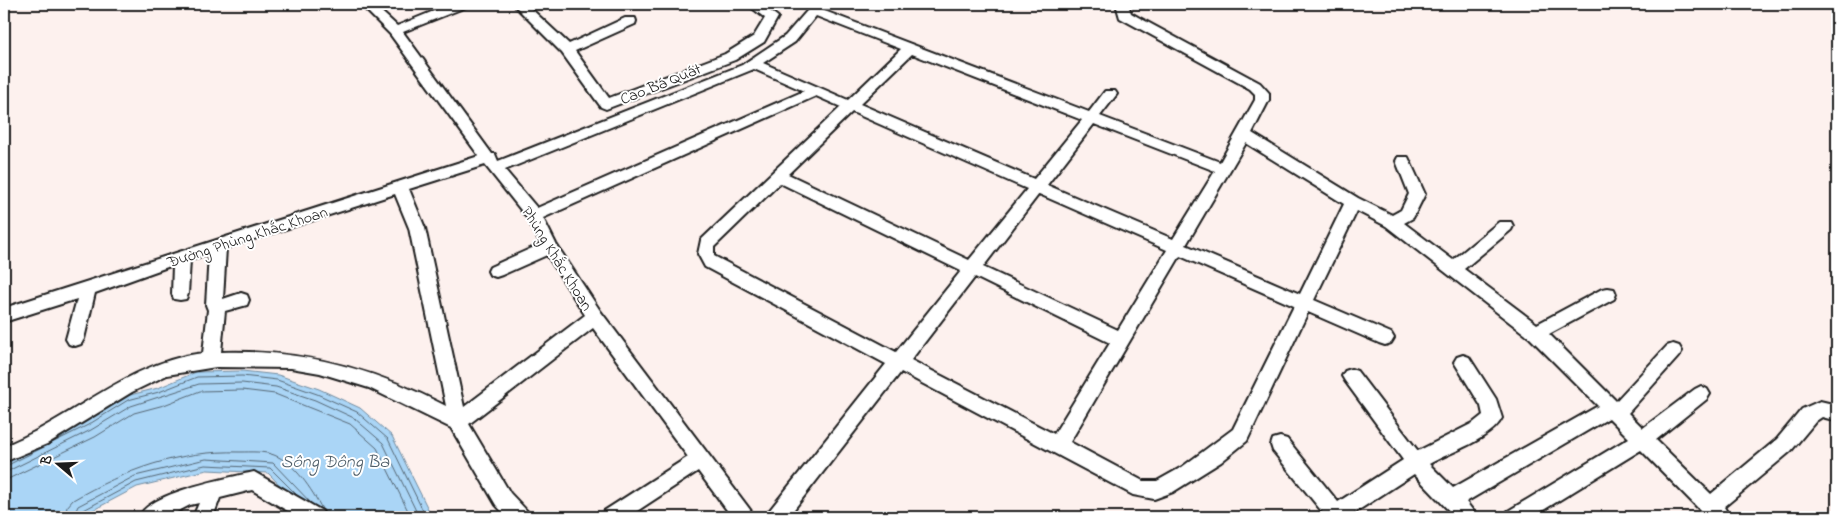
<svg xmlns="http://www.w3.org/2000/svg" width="1841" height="521" viewBox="0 0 1841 521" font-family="'Indie Flower',sans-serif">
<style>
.water{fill:#aad5f6;stroke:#718b9f}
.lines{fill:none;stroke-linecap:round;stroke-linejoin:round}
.shore{stroke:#556673;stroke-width:1}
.minor-casing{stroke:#1c1c1c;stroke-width:4}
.minor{fill:#fff;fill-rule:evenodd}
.labels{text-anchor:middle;stroke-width:4;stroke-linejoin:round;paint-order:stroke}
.street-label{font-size:16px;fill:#1c1c1c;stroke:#fff}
.water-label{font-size:18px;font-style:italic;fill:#4e5d68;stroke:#fff}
</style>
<rect width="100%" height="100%" fill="#fdf1ee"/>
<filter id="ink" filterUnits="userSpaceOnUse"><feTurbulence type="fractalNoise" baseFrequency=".02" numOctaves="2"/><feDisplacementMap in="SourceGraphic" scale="10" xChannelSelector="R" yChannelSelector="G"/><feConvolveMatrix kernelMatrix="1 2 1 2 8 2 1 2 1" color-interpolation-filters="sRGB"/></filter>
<g filter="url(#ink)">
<path class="water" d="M242,371L278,375L319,389L360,408L392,436L432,517H305L300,506L268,473L207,470L137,487L80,517H4V463L86,420L126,396L158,388L196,372Z"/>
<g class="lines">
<path class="shore" d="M4,467L88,425L128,400L159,392L197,377L242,376L277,380L317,394L357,412L388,439L426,517
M4,473L91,430L131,406L199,384L242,383L276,387L315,400L354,418L383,443L419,517
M4,481L95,437L134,413L164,405L200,391L242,390L275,394L350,424L377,448L411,517
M65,517L67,507L73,500C125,470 179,450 240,452C251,452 264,451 274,455C295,463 312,490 322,509
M73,517L78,506L135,476L206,459L273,463L311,503
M79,517L82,511L136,482L205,465L270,468L297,495"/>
<defs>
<path id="minor" d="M360,4H373L397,26L451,4H468L466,7L403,32L492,154H495L498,161L742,65L785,36L813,4H826L822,10L1089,112L1105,91H1115L1117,94L1100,116L1220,162L1255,100V94L1250,89L1120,18L1116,4H1128L1131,13L1138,17L1260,83L1269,93V100L1252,133L1358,198L1392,215L1401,210L1409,194L1396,161L1398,157H1408L1425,194L1413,218L1404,223L1453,260L1499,222H1511L1513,226L1511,230L1464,269L1537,324L1602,289L1608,288L1614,289L1616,294L1614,299L1549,334L1616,401L1667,346L1673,344L1679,346L1682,351L1679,356L1628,413L1643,428L1695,389L1701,386L1707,389L1710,394L1707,399L1656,440L1711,494L1777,439L1802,409L1820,401L1837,405V421L1822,417L1816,421L1791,451L1724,507L1730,517H1703L1701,511L1641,450L1532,517H1505L1508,511L1629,438L1609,418L1466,502L1478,517H1455L1414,474L1348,517H1322L1324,514L1273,451L1271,445L1273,439L1280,437L1287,439L1338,502L1403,460L1345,381L1342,376L1345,371L1351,369L1357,371L1418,451L1473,423L1483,415L1481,406L1454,362L1457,357L1463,355L1469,357L1496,399L1502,418C1492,439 1450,452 1429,464L1453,488L1598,406L1530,338L1386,226L1357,211L1314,300L1391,333L1394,338L1391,343L1385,345L1379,343L1308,312L1247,441L1221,462L1173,492L1154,499L1133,495L901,372L788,517H766L769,511L886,364L705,267L698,254L701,240L841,107L816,96L543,218L556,244L601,312L751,511L754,517H732L698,471L628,517H601L604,511L688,457L593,328L469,424L510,493L527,511L530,517H507L496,505L451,428L369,388L320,373L291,368L216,367L167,375L132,392L47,444L4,462V446C73,419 127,362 203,353L208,310L206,305L209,253L190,260L188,294L186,299L180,300L174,299L172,294L173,265L95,293L84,339L81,344L75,346L69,344L66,339L77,299L4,322V308L479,156L390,34ZM816,16L901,49L848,100L763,63L795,42ZM912,54L1082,120L1034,179L860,104ZM754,69L804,91L537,208L505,170ZM852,112L1027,189L969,260L788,174ZM1094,124L1215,171L1173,239L1047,185ZM1246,143L1344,204L1300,294L1186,245ZM485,165L528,219L541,244L490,267L488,271L490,275L496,277L502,275L547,255L585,315L464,407L425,228L409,189ZM780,183L961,271L896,352L714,256V247ZM395,194L409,228L446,406C375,369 301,349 221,352L225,311L247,305L249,300L247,295L241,293L223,299L226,248ZM1039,194L1167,250L1118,330L983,267ZM1180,256L1294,306L1233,429L1182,467L1157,481H1143L1070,442ZM975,277L1110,343L1054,434L911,360Z
M513,4H526L569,44L625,18H635L636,21L635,24L575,51L609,98L725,54L754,36L765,18L747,4H761L778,17L764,42L735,60L606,109L601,107L562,53Z
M254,472L322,511L325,517H298L252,490L220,498L213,517H193L199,503L190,505L167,517H139C150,492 228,478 254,472Z"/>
</defs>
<use href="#minor" class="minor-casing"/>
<use href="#minor" class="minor"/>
</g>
</g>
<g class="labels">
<g class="street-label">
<text transform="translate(660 83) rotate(-22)" y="6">Cao Bá Quát</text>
<text transform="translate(247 236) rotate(-18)" y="6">Đường Phùng Khắc Khoan</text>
<text transform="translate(558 258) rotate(58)" y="6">Phùng Khắc Khoan</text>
</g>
<g class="water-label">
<text x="335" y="467">Sông Đông Ba</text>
</g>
</g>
<rect width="1841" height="521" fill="none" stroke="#fff" stroke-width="20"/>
<rect x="10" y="10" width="1821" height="501" fill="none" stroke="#1c1c1c" stroke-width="2" filter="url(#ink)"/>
<g transform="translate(58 464) rotate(289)" stroke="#ffffff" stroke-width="4" paint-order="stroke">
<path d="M0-4L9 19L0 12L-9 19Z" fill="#1c1c1c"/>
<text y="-8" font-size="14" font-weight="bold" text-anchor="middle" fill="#1c1c1c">B</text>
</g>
</svg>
